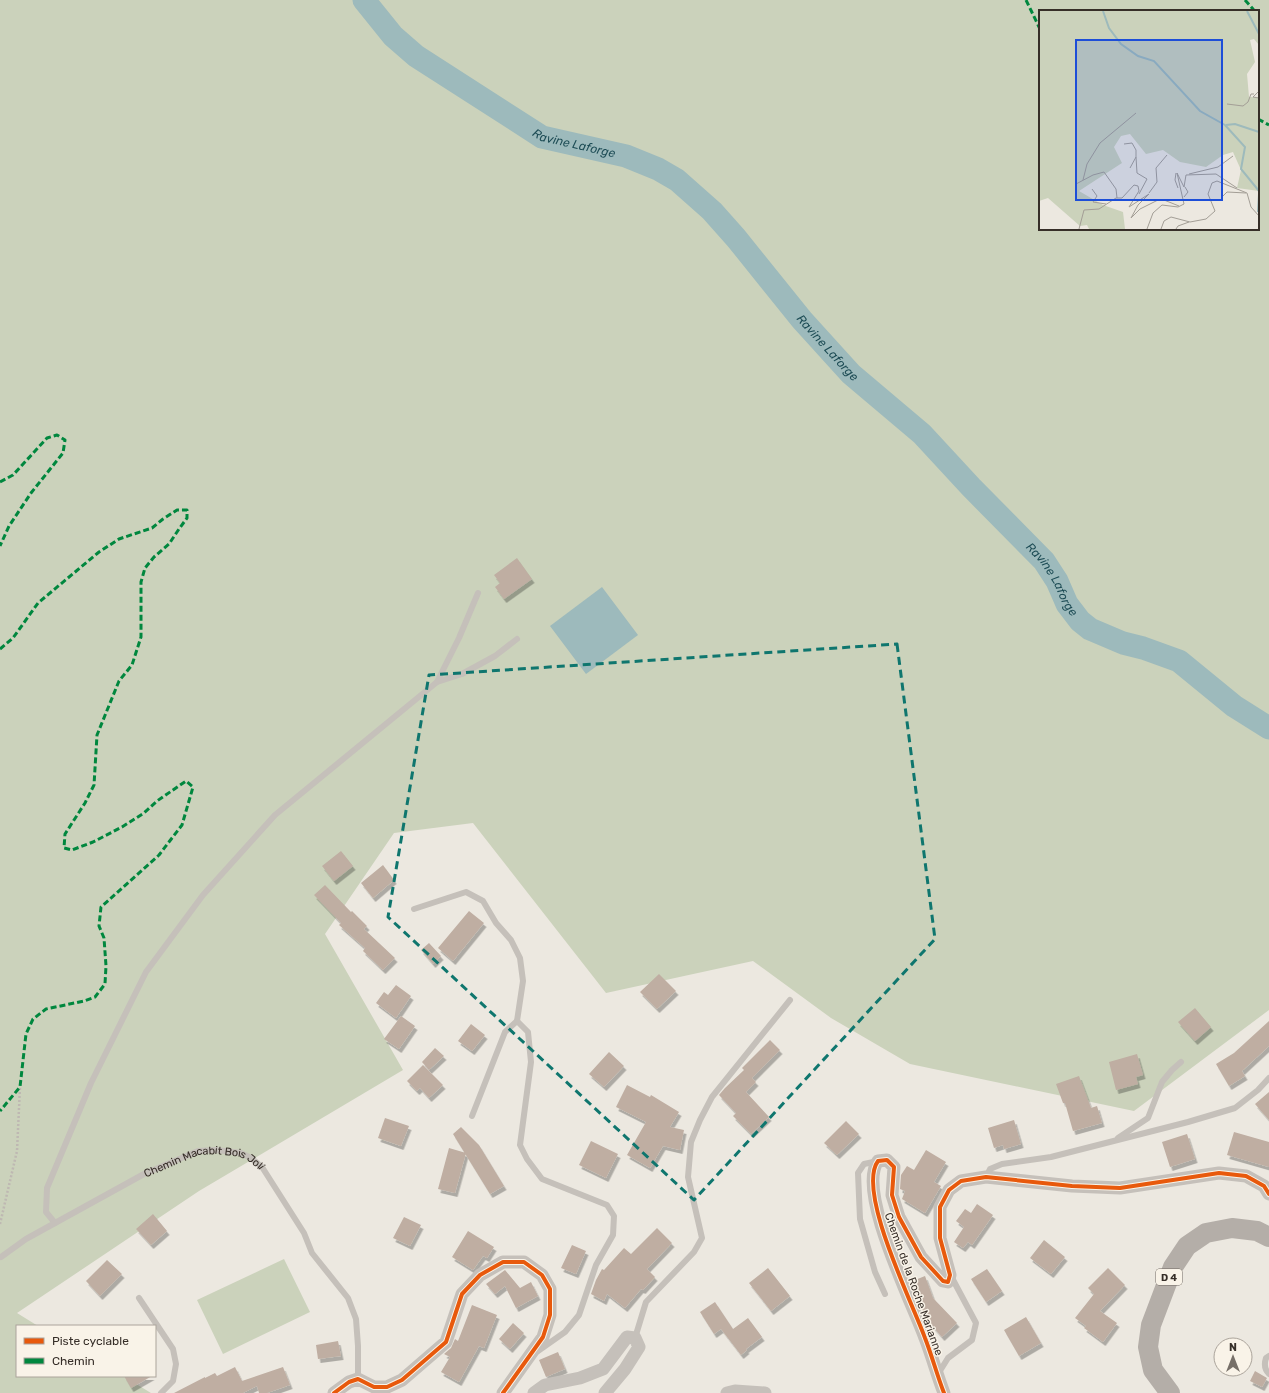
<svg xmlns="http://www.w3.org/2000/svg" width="1269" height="1393" viewBox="0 0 1269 1393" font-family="Rubik,sans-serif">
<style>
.green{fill:#cbd2bb;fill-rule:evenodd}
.water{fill:#9dbabc}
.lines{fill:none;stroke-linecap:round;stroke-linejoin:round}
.river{stroke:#9dbabc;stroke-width:23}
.building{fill:#bfaea2;filter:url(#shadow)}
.path{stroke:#beb8b2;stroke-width:2.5;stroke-dasharray:2 2;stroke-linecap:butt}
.lane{stroke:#c5c0ba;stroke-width:6}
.street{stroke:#c5c0ba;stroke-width:13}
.primary{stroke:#b4aea8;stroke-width:20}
.quiet{stroke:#00873e;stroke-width:3;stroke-dasharray:6 3;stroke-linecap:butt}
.cycleway-casing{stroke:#f9f3e8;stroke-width:6}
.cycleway{stroke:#e8590c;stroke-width:4}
.marked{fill:none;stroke:#0f766e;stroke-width:3;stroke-dasharray:8 5;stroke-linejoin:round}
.labels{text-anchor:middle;stroke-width:3;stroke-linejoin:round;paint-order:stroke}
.shield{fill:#f9f3e8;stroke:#706962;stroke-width:1}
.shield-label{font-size:10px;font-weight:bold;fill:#362e28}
.street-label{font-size:11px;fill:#362e28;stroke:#f9f3e8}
.water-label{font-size:12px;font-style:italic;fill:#1e4d56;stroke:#f9f3e8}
.inset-river{fill:none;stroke:#9dbabc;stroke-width:2}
.inset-road{fill:none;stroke:#a39e96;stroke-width:1}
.view{fill:#1d4ed8;fill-opacity:0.15;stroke:#1d4ed8;stroke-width:2}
.inset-edge{fill:none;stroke:#362e28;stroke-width:2}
</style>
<defs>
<filter id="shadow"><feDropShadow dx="2.5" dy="4" stdDeviation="0" flood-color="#0004"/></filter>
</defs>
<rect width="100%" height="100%" fill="#ece8e0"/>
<path class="green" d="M0,0H1269V1010L1134,1111L910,1064L831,1018L753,961L606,993L473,823L394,833L325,934L403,1070L199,1191L17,1313L38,1326H17V1376H123L151,1393H0ZM1040,11H1258V229H1040Z
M284,1259L310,1312L223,1354L197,1300Z"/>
<path class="water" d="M602,587L638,635L586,674L550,626Z"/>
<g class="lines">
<path class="river" id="s1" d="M364,0L393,36L416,56L542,137L626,156L658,169L677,180L712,211L736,238L802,320L851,374L922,434L971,487L1044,561L1057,581L1067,604L1080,621L1090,629L1123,643L1143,648L1179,661L1234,706L1269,728"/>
</g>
<path class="building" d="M517,558L532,579L504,599L495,587L500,583L494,575Z
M341,851L353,866L334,881L322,866Z
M383,865L394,880L373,898L361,883Z
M325,885L351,912L352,911L367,926L364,929L395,958L383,970L363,951L365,948L339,925L341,923L314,895Z
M469,911L484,923L453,961L438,948Z
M429,943L441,956L433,964L421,950Z
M659,974L676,991L657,1009L640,992Z
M396,985L411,996L396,1018L376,1003L384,992L388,995Z
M1195,1008L1211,1027L1195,1041L1178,1022Z
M401,1016L415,1026L399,1049L384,1039Z
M1269,1021V1046L1242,1071L1245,1076L1229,1086L1216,1064L1234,1053Z
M471,1024L485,1035L472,1051L458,1041Z
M770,1040L780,1050L752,1078L756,1082L746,1092L769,1117L751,1134L733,1116L736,1113L719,1095L725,1088L744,1070L742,1068Z
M435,1048L444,1056L429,1070L422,1062Z
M609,1052L624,1066L604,1087L589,1074Z
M1137,1054L1143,1075L1136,1077L1138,1084L1116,1090L1109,1062Z
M423,1065L443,1085L429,1098L420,1088L417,1091L407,1081Z
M1079,1076L1091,1108L1097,1106L1102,1123L1073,1131L1065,1103H1063L1056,1084Z
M627,1085L650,1097L651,1095L679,1112L670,1127L684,1130L680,1150L663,1146L650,1168L627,1155L646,1122L616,1107Z
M1269,1092V1120L1255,1104Z
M385,1118L409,1126L401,1146L378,1138Z
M1014,1120L1021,1144L1004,1149L1003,1145L994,1148L988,1128Z
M846,1121L859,1134L837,1155L824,1143Z
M461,1127L479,1145L504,1186L490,1194L453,1134Z
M1234,1132L1269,1142V1167L1227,1155Z
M1187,1134L1195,1159L1170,1167L1162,1142Z
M591,1141L618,1154L606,1178L579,1165Z
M449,1148L466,1153L455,1193L438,1189Z
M926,1150L946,1162L934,1182L941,1186L925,1213L902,1199L905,1191L900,1189L901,1175L907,1166L914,1170Z
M977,1204L993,1215L972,1245L968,1242L963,1248L954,1242L964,1227L956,1221L965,1209L971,1213Z
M153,1214L167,1231L151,1245L136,1229Z
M404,1217L421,1225L410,1246L393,1238Z
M657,1228L672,1243L647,1269L655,1277L643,1290L641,1289L625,1308L607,1294L604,1301L591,1294L596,1280L602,1269L604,1270L624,1248L631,1254Z
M468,1231L494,1247L487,1258L483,1256L473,1270L452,1257Z
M1044,1240L1065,1257L1051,1274L1030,1258Z
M572,1245L586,1251L576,1274L561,1268Z
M107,1260L122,1274L100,1296L86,1281Z
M768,1268L790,1296L771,1311L749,1283Z
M1108,1268L1125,1285L1100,1311L1117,1323L1103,1342L1084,1328L1086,1326L1075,1318L1094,1294L1088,1288Z
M987,1269L1002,1291L986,1302L971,1279Z
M505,1270L520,1288L531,1282L538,1296L516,1308L505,1286L495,1294L486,1284Z
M925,1276L933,1298L957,1323L942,1337L927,1320L910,1282Z
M715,1302L733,1329L748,1318L762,1337L746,1349L747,1350L741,1355L721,1329L714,1334L700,1312Z
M472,1305L497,1315L484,1348L479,1346L459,1382L441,1372L450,1357L444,1354L451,1348L455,1339L458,1341Z
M1026,1317L1041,1343L1019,1356L1004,1330Z
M513,1323L524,1333L510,1349L499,1339Z
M338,1341L341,1356L318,1359L316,1345Z
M558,1352L565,1369L546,1377L539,1360Z
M235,1367L242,1381L283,1367L290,1385L267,1393H259L257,1386L243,1393H174L205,1377V1378L215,1373L217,1376Z
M1255,1371L1267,1378L1262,1387L1250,1381Z
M124,1376H152L131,1388Z"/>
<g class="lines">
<path class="path" d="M0,1224L17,1151L20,1087"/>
<g class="lane">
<path d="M437,682L459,638L478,593"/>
<path d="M414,909L466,892L483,901L496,923L511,940L520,958L523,981L517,1021"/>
<path d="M472,1116L505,1032L517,1021L528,1032L531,1062L520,1145L527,1159L542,1179L607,1205L614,1216L613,1235L596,1265L579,1315L565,1332L538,1351"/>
<path d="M1118,1138L1148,1118L1162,1082L1172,1070L1181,1062"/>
<path d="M878,1161L864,1164L858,1173L860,1219L875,1272L885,1294"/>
<path d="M986,1177L990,1169L1002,1164L1051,1157L1188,1122L1235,1108L1258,1090L1269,1078"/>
<path d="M55,1223L46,1212L47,1188L91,1083L146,972L203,895L275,815L437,682L462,674L495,656L517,639"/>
<path id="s2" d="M1,1257L26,1239L144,1174L198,1151L216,1150L241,1153L251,1158L262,1167L304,1233L312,1253L348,1298L356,1319L358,1346V1379"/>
<path d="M139,1298L173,1349L176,1364L173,1381L161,1393"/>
<path d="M635,1338L646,1302L694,1252L702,1238L688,1177L691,1142L700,1120L712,1097L790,1000"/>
<path d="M938,1374L948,1358L972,1340L976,1323L951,1276"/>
<path d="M1269,1374C1264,1369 1264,1364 1266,1358L1269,1356"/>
</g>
<path class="street" d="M334,1393L349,1382L358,1379L374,1387H387L402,1380L446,1342L462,1294L480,1275L503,1262H524L542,1275L550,1289V1315L543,1337L503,1393
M534,1393L545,1385L580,1378L603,1369L627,1337L635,1338L639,1347L625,1369L605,1393
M727,1393L735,1391L765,1393
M944,1393C937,1375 932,1356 925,1338C913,1304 856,1191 878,1161L887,1160L894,1167L892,1195L899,1217L921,1257L943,1281L948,1282L950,1275L940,1238V1207L949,1190L961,1181L986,1177L1072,1186L1120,1188L1219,1173L1246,1176L1264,1186L1269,1194"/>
<path class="primary" d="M1170,1393L1153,1370L1148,1347L1151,1325L1173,1267L1187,1246L1206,1233L1232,1228L1257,1231L1269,1237"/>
<path class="quiet" d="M1026,0L1040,29
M1245,0L1253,9L1251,11
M1258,119L1269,125
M0,482L13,475L47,438L57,435L65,440L63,453L31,493L9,526L0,546
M0,649L13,638L38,603L99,552L119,539L152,528L163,519L177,510H187V518L179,529L169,544L154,557L145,568L141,582V637L132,665L119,681L97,735L94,785L85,803L65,834L64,848L72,850L93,842L122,827L144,813L157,801L186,781L193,787L182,825L159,855L101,907L99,926L104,938L106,966L105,984L95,997L84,1001L46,1009L33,1019L26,1034L20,1087L0,1111"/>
<defs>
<path id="cycleway" d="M334,1393L349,1382L358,1379L374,1387H387L402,1380L446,1342L462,1294L480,1275L503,1262H524L542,1275L550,1289V1315L543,1337L503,1393
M944,1393C937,1375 932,1356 925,1338C913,1304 856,1191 878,1161L887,1160L894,1167L892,1195L899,1217L921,1257L943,1281L948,1282L950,1275L940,1238V1207L949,1190L961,1181L986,1177L1072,1186L1120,1188L1219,1173L1246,1176L1264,1186L1269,1194"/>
</defs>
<use href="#cycleway" class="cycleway-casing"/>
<use href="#cycleway" class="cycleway"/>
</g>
<path class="marked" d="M897,644L935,939L694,1200L388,917L429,675Z"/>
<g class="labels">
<rect class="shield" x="1156" y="1269" width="26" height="16" rx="3"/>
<g class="shield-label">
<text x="1169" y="1281">D 4</text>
</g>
<g class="street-label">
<text dy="4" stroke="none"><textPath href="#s2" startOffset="230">Chemin Macabit Bois Joli</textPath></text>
<text transform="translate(914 1284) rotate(70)" y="4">Chemin de la Roche Marianne</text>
</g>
<g class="water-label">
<text dy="4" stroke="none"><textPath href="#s1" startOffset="259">Ravine Laforge</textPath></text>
<text dy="4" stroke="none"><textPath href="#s1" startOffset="595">Ravine Laforge</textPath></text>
<text dy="4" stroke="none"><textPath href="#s1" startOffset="919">Ravine Laforge</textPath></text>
</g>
</g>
<g transform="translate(1039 10)">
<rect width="220" height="220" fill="#ece8e0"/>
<path d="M0,1H220V35L215,29L211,30L216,52L208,64L210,87H220V181L198,178L202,160L194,142L184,145L167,157L141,152L124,140L107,144L91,124L82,126L75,137L83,153L40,181L64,195L84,202L86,219H50L48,215L41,216L9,188L0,191Z" fill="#cbd2bb"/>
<path class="inset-river" d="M64,1L70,18L82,34L99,46L115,51L161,101L186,115M208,1L220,24M186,115L206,137L202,159L220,181M187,115L196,114L220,122M219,202L220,184"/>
<path class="inset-road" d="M220,81L214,87L220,88M188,94L204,96L209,92L212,84H215M85,134L93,133L97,140V147M91,158L97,147L98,163L108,169L100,184M137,163L136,170L139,178M150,164L179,157L194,146M44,170L48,154L61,133L97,103M37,174L54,165L65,162L77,179L78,188M53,179L58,186L54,192L67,194M110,183L118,172L117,158L128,145M145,187L149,182L146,177M183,187L188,182L207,183M40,219L45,200L60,199L77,188H83L95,175L99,176L100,181L90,197L110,184L99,195L92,208L101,199L119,190H125L140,196M108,219L114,203L123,195L139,197L145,194L138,163L145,177L147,165L177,164L198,178M122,219L125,211L132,207L151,212L167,209L176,201L169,184L173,173L178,171L208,183L212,197L220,206M137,219L139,216L150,212"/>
<path class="view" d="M37,30H183V190H37Z"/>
<rect width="220" height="220" class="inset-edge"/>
</g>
<rect x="16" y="1325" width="140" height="52" fill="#f9f3e8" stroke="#aba49b"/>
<rect x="24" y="1338" width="20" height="6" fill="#e8590c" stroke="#aba49b"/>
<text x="52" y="1345" font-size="12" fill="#362e28">Piste cyclable</text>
<rect x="24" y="1358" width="20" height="6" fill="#00873e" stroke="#aba49b"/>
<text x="52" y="1365" font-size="12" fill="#362e28">Chemin</text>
<g transform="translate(1233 1357)"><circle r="19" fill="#f9f3e8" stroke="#aba49b"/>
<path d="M0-3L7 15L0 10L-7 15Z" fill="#766f68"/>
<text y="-6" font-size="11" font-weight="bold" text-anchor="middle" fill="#362e28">N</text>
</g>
</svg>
